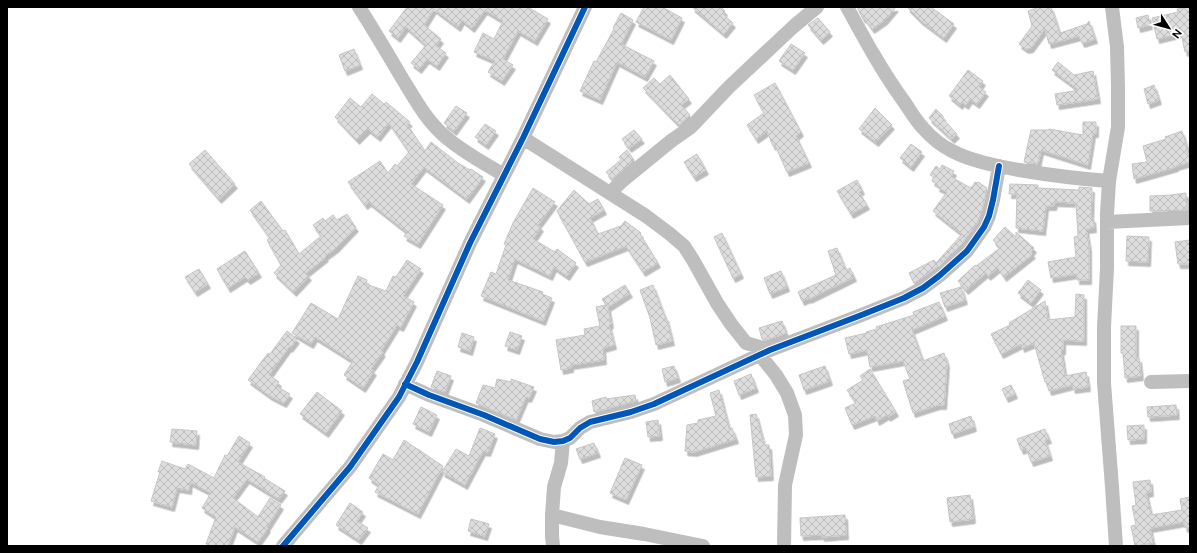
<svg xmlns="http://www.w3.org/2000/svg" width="1197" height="553" viewBox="0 0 1197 553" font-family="'DM Sans',sans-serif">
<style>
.building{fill:url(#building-cross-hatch);stroke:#c5c5c5;filter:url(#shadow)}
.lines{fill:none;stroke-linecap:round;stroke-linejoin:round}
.minor{stroke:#bebebe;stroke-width:14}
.cycleway-casing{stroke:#fff;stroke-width:8}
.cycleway{stroke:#0057b8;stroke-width:6}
</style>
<defs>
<pattern id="building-cross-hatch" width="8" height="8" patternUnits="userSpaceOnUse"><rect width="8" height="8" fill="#ddd"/><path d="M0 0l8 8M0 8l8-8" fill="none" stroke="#bcbcbc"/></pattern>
<filter id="shadow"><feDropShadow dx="2.5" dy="4.5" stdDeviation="0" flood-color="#0004"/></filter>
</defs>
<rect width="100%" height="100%" fill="#fff"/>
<path class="building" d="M407,7H528L548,19L535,41L518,31L503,59L513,65L502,81L488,72L495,61L474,52L483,33L494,39L503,21L485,10L472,28L462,20L458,27L434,9L424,25L441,39L436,46L446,53L437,66L427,59L419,69L411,63L426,45L406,27L398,38L389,31Z
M644,7H662L682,18L671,40L636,22Z
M692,7H721L725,11L723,14L733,23L724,34Z
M857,7H896L885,20L872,29L864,18L863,19Z
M907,7H931L954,24L944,38L920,20Z
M1039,7H1051L1061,37L1060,33L1087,24L1089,21L1095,39L1082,43L1079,36L1049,44L1045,29L1031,48L1026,49L1019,44L1032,26L1028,11Z
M1189,7L1190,13V51L1185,52L1181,33L1157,39L1152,18L1178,12L1177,9Z
M621,13L633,20L621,44L654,61L645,77L617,62L600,100L580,91L594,61L596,62L614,29L613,28Z
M1148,15L1150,25L1138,28L1136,18Z
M818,18L830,32L821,40L808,25Z
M791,44L805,53L793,70L779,61Z
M354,49L360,65L345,71L339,55Z
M1058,62L1074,75L1093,71L1098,99L1057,105L1055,94L1079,90L1052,70Z
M968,70L983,81L979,87L986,92L977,104L970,99L966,105L962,102L960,105L949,96Z
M670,75L689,99L681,105L690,115L679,125L643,88L654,78L660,84Z
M775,83L801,132L796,136L809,163L787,172L775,145L773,146L767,131L756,139L747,125L764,113L754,95Z
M1154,85L1159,100L1148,104L1144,89Z
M372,94L384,104L386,102L410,122L407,124L425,151L431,142L458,163L470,170L471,169L483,177L467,199L424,167L411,184L443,205L418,244L404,236L407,232L369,202L365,205L348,182L380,161L388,173L395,164L397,166L409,152L389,123L378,137L368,129L357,140L335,117L350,98L361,107Z
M456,106L467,113L454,131L444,123Z
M875,108L892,125L876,142L859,129Z
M936,109L943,116V119L957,134L952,139L929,118Z
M1083,122H1096V133H1093L1088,165L1041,150L1038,164L1024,162L1031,130H1049V129L1083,135Z
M485,124L496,131L486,145L475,137Z
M634,130L642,139L629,148L622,139Z
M1182,131L1187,147H1186L1190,162L1176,166V167L1134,179L1132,164L1147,162L1143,146L1166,139L1165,137Z
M911,144L922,152L911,167L900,158Z
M205,150L235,184L219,199L189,164Z
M627,150L634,160L612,179L606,172L621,160L619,157Z
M697,154L706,170L694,177L684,162Z
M942,165L954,171L951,177L971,188L975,182L977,183L978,182L987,188L985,198L981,213L977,223L961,245L934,269L914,283L909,273L934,260L936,263L962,234L933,211L947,192L937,187L938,185L932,181L934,177L930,175L936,166L940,169Z
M857,180L862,190L859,192L867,205L851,214L837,191Z
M1010,184L1038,185V188L1079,190V187L1092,188L1091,218H1093L1094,228L1086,229L1089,247V280H1077V274L1051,278L1048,262L1076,257L1074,237L1078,236L1076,203L1055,202L1054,206H1046L1043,231L1016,228L1017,194H1009Z
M533,188L555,202L538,225L541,227L533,239L555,252L557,249L576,263L567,276L554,267L550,276L515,259L508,280L543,292L542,294L552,298L543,321L481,296L491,272L496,274L506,245L504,244L513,223Z
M574,190L589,204L598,199L604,210L590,218L598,234L621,226L625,221L641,233L640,234L658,263L643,272L626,246L585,262L557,211Z
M1186,193L1187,210L1150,211V196L1171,195Z
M261,201L283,231L285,230L299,254L321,236L313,225L323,218L325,221L333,215L337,220L347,214L354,225L356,227L336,248L325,256L326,257L306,273L309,276L294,292L274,273L281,265L267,240L270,238L250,210Z
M1005,227L1016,237V232L1034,248L1031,252L1033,254L1004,277L998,268L988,276L986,273L966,290L958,281L975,265L976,266L1000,248L993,240Z
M722,233L741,274L733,278L714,237Z
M1127,236L1149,237L1148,262L1126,261Z
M1190,240V264H1178L1175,242Z
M837,248L846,270L850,268L854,277L809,299V298L802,301L798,292L836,275L828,251Z
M245,251L259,273L248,280L245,277L228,288L217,269Z
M407,260L421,269L403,296L414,302L401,327L397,325L381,351L383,352L371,369L374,371L363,388L344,375L353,361L315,337L311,344L292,333L311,303L338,319L358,276L367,280L366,284L386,291L393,276L396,277Z
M199,269L208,284L195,292L185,277Z
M781,271L787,287L770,294L764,278Z
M1028,280L1041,290L1031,303L1018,293Z
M625,285L630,293L608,307L611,324L609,325L614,345L603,348L604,360L571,365V368L561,370L556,340L585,335L584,329L600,326L596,307L606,305L602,299Z
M653,285L665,317H666L672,341L656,345L650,318L640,290Z
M961,287L965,300L945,307L940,293Z
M1076,294L1084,295V341L1063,340V350L1061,351L1065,376L1086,372L1088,387L1073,389L1072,385L1049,391L1046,381L1045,382L1034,343L1022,348L1021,344L1001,354L991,334L1010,325L1009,323L1045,301L1048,320L1075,317Z
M939,302L945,316L912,330L923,361L944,353L947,363L944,405H938L913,413L903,381L910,379L903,361L870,367L867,350L849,354L845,338L867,333L866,332L877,329L876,327L914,315L913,312Z
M782,321L786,333L766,340L762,339L759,328Z
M1121,326H1136V358H1139L1141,376L1125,378L1123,353H1121Z
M287,331L297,339L290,348L289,347L269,375L279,382L276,386L290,394L284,403L270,396L248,380L268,353L270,354Z
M510,332L522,336L517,350L505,346Z
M462,333L474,337L470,351L458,347Z
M674,366L678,378L665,382L662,369Z
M825,366L830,381L804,390L799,375Z
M870,369L896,412L888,417L887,415L877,421L875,416L852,425L845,408L856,403L847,390L863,380L860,376Z
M437,371L451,376L445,392L431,387Z
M751,374L756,388L739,395L734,381Z
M497,379L511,382V379L534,387L529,398L526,397L516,420L476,403L483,385L495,388Z
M1011,385L1015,394L1006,398L1002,389Z
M719,390L729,429L732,428L736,439L694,452L685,451L687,425L698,423V420L716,416L710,393Z
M317,392L342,411L326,433L300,414Z
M635,395L636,401L594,412L592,401L606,397V399Z
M1176,405L1177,415L1148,417L1147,407Z
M421,407L437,415L429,432L413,424Z
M756,414L764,445H769L771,476L756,477L750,415Z
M971,416L974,427L952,434L949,424Z
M658,420L660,436L648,437L646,422Z
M1144,425V439L1128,440L1127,426Z
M480,428L495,434L488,452L483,451L465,485L442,472L456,449L469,456Z
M172,429L197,431L196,445L170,442Z
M1045,429L1049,439L1045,440L1050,456L1031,462L1026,448L1021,450L1017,439Z
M239,436L250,443L238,462L265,477L264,478L285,491L279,499L247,479L233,498L258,517L270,498L281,505L267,527L268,528L258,542L235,527L228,546H212L206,544L216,517L202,508L211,493L190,482L189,490L177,488L172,507L151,501L160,472H158L162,461L185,469L188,464L214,478L225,455L227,456Z
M404,440L443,466L418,514L375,492L379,485L369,478L383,454L393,460Z
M594,443L598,453L580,459L576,449Z
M625,458L642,465L626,500L610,493Z
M1150,480L1151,492L1146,493L1151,515L1182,510L1180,499L1190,497V527L1185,528L1184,522L1150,528L1153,543L1135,546L1131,526L1136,525L1132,506L1136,505L1133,482Z
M970,495L973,519L950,522L947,498Z
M350,503L363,512L357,521L368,528L359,540L336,525Z
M845,515L846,535L822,537V535L801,536L800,518Z
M471,519L489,524L485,536L468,531Z"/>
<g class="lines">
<path class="minor" d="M359,7C375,32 390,58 405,83C417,103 429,124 448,139C465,153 485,164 504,175
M847,7C865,40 883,73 905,103C911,112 916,121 923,128C930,136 942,146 952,151C971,161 997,166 1019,170C1049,175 1079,179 1109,181
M1112,7L1117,47L1118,86V127L1109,181L1107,214V268L1104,327V383L1112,487L1116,546
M523,138L646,216L670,234L684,246L693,260L717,303L731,324L746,343L770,350
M610,193L622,181L671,141L691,127L729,87L793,27L817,7
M1107,222L1190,218
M760,355L776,375L787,393L795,415L796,435L785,485L784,546
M1151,382L1190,381
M405,384L429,395L484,415L540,439L554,442L563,441L570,438L580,428L590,422L631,412L654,404L770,350L859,316L904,298L923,288L939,276L967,251L984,227L989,216L993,200L999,166
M552,515L600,527L644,534L703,546
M283,546L350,467L399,397L417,362L470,243L523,138L585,7
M553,546L552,536V515L554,487L561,463L563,441"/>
<defs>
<path id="cycleway" d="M405,384L429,395L484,415L540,439L554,442L563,441L570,438L580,428L590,422L631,412L654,404L770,350L859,316L904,298L923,288L939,276L967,251L984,227L989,216L993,200L999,166
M283,546L350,467L399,397L417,362L470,243L523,138L585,7"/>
</defs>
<use href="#cycleway" class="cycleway-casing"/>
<use href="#cycleway" class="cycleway"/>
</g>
<rect width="1197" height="553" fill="none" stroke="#000000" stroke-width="16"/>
<g transform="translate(1169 28) rotate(126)" stroke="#ffffff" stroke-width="3" paint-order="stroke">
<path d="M0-3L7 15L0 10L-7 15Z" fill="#000000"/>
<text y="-6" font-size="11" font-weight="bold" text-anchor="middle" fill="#000000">N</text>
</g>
</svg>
